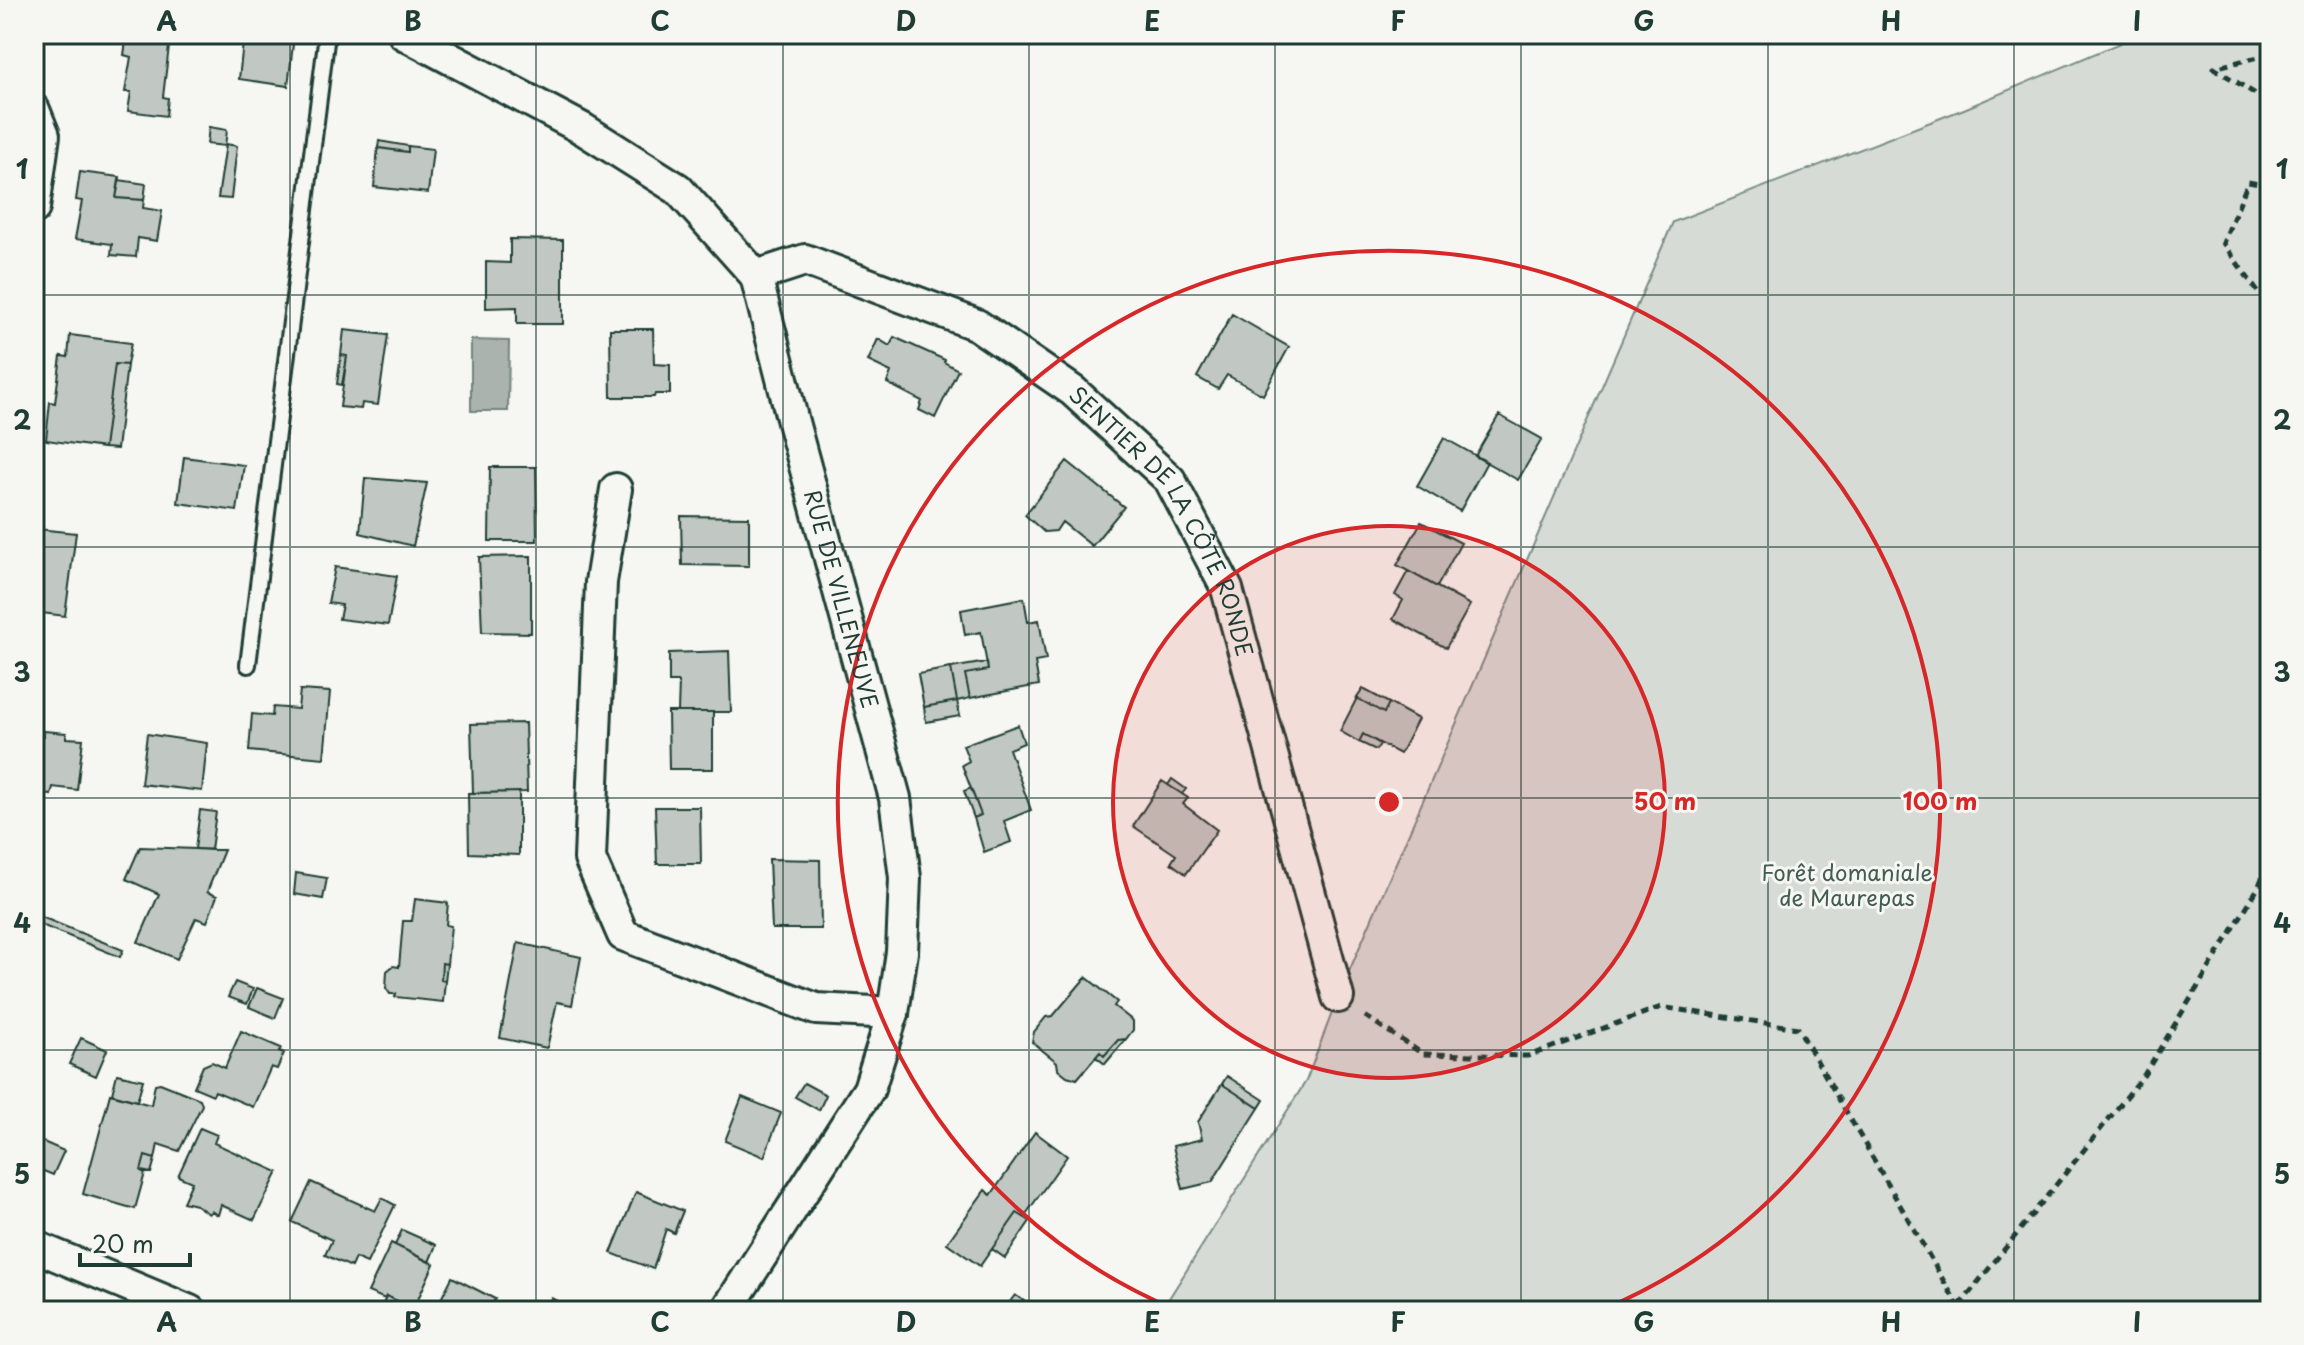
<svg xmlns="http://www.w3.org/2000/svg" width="2304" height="1345" viewBox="0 0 2304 1345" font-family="'Playpen Sans',sans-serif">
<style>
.green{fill:#d6dbd6;stroke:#7a8c85;stroke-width:2}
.water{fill:#aab3ae;stroke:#72847d;stroke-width:2}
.building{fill:#c1c8c3;stroke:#1f3d34;stroke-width:2}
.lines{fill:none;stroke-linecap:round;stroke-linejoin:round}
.service-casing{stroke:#1f3d34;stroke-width:20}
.minor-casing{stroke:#1f3d34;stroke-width:36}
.path{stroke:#1f3d34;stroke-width:5;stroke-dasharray:8 6;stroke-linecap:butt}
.service{stroke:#f6f6f2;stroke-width:14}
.minor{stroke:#f6f6f2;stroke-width:30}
.grid{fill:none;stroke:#1f3d34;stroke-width:2;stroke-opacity:0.55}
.ring{fill:none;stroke:#d62828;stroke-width:4}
.labels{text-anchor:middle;stroke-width:6;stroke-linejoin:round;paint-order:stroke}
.street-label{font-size:22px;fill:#1f3d34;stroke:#f6f6f2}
.park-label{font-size:22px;fill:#445d54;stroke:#f6f6f2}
.centre{fill:#d62828;stroke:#f6f6f2;stroke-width:4}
.ring-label{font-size:24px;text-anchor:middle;font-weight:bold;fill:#d62828;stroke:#f6f6f2;stroke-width:6;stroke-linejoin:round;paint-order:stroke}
.neatline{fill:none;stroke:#1f3d34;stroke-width:3}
.grid-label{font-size:26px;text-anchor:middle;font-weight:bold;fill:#1f3d34}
</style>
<rect width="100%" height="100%" fill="#f6f6f2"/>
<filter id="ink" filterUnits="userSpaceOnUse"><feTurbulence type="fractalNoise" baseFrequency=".0125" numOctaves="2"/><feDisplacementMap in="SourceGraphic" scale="16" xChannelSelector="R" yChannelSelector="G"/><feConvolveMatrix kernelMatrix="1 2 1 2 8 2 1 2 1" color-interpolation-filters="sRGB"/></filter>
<g filter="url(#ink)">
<path class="green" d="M2141,34H2270V1311H1161L1306,1081L1338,997L1673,222L1964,109Z"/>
<path class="water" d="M471,340L509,341L508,411H471Z"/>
<path class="building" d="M127,34L170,38L163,97L168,98L166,116L128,111L131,92H125L131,57L124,55Z
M244,34L294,36L288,86L239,79Z
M209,127L227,130L225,146L207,144Z
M379,141L408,146V152L378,148Z
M226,144L237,146L231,199L218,198Z
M408,146L433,149L428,193L374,187L378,148L408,152Z
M80,172L120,177L116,198L144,200L143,208L162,211L157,241L138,238L136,257L111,255L112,244L75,239L82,201L76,200Z
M119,180L146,184L144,200L116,198Z
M510,239L563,240V324H517V307L486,308V262L510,263Z
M1232,314L1289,347L1263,395L1227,375L1218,389L1197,377Z
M610,329H653L654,364L670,365V394H655L654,397H611Z
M344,330L388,335L378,405L362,403L361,409L340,407L347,356L341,355Z
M70,335L131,343L127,365L115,364L104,448L46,440L50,402L55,403L61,356L68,357Z
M894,337L945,360L944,362L958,370L935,418L919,410L922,401L887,383L891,372L868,361L878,339L890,346Z
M341,355L347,356L342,385L337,384Z
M115,364L127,365L117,449L104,448Z
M1499,415L1542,439L1518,480L1475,456Z
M1444,438L1487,462L1460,511L1417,486Z
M184,457L244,465L237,511L178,503Z
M1067,461L1124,507L1092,546L1062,522L1056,531L1044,532L1025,515Z
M490,467H536L537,541H489Z
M365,478L427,483L413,546L360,533Z
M681,516L749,517V566L682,565Z
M1421,522L1461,543L1437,587L1397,565Z
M37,529L76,533L65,616L34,612V587L41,546H35Z
M35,546H41L34,587V555Z
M531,556V633L482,632L479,557Z
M335,567L397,576L388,625L339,619L342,605L328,603Z
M1408,571L1470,605L1446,648L1393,619L1403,600L1395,595Z
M1024,598L1028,622L1039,620L1046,660L1035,662L1039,685L970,698L965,674L988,670L981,632L965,635L961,610Z
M729,651L731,712H678L679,682H669V653Z
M987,662L988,670L965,674L970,698L957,701L951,668Z
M951,668L957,701L924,707L918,674Z
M1363,689L1389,703L1384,713L1357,698Z
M300,690L330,692L324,758L249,751L252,714L272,716L273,707L298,709Z
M1357,698L1384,713L1389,703L1418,719L1400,754L1363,734L1359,742L1340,731Z
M957,701L960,716L926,722L924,707Z
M668,712H713V769H669Z
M525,723L527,792L473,793L471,724Z
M1018,725L1024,743L1009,749L1031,810L1004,821L1011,842L984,852L974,818L981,815L962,765L969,761L963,745Z
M34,729L44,731V736L34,735Z
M44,731L66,733V738L83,739L77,790L53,787L51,795L34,792V735L44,736Z
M147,734L207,743L202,791L141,784Z
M1363,734L1380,744L1376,750L1359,742Z
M1172,779L1186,789L1182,794L1168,785Z
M1162,781L1188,798L1183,804L1217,830L1186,874L1171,863L1176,855L1133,826Z
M971,788L981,815L974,818L964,791Z
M519,792V855L469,853L468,793Z
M655,807H700L701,864H657Z
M200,810L216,812L211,850L195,849Z
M140,847L224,850L207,892L217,896L207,922L196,918L177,959L138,942L159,894L126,879Z
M769,859L820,860L821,929H772Z
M296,873L327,878L323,899L294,894Z
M415,899L448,903L446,925L451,926L447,964L442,963L441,980L445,981L443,1002L395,997L396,994H390L386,988L387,971L393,966L399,967L403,921H412Z
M34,914L123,950L120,957L34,922Z
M518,943L581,957L572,1005L557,1002L547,1048L500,1038Z
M442,963L447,964L445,981L441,980Z
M1086,977L1117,1002L1114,1006L1133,1021V1030L1126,1039L1118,1040L1104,1056L1100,1052L1077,1079L1067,1076L1058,1069L1057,1062L1032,1042L1034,1032L1046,1017L1053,1016Z
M235,982L253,989L247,1004L228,997Z
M257,988L283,998L275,1018L249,1007Z
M241,1031L281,1048L279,1051L284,1053L277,1069L271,1067L253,1107L215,1091L213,1095L194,1087L203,1066L212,1062L225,1068Z
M81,1038L107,1050L96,1076L69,1064Z
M1126,1039L1105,1064L1096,1057L1100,1052L1104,1056L1118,1040Z
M117,1074L143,1080L137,1101L112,1094Z
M1227,1076L1264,1100L1259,1108L1222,1084Z
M160,1083L200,1099L202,1105L179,1151L158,1144L155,1159L145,1156L141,1171L145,1173L135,1209L83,1194L110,1094L151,1105L155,1084Z
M804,1083L826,1095L819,1110L795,1097Z
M1222,1084L1259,1108L1212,1182L1183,1189L1173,1146L1202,1139L1198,1122Z
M742,1097L781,1113L764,1157L725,1141Z
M200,1128L217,1135L214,1143L278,1172L254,1220L221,1205L218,1215L211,1211L209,1214L196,1205L183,1202L192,1182L178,1176Z
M1035,1132L1067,1156L1024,1217L1017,1213L980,1266L947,1243L985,1190L991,1195Z
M41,1141L64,1151L53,1175L34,1167V1157Z
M145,1156L155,1159L151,1173L141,1171Z
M311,1182L375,1211L382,1198L395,1205L367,1263L355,1258L351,1267L325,1255L332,1240L292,1222Z
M636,1192L683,1211L674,1233L666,1229L653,1269L611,1253Z
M1017,1213L1030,1221L1005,1258L992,1249Z
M402,1230L436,1245L429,1262L395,1245Z
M391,1243L434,1264L414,1308L386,1296L385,1299L368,1292Z
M452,1277L495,1299L489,1311H435Z
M1015,1295L1039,1311H1003Z
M386,1296L414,1308L412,1311H397L383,1304Z
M551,1298L577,1311H545Z"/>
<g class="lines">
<defs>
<path id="service" d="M248,665L327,34"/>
<g id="minor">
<path id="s1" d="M404,34L583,129L678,189L756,276L793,422L895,798L905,878L902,952L893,1013L869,1089L726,1311"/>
<path d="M34,110L44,135L34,208"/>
<path id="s2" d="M756,276L805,260L977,325L1073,391L1170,480L1227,589L1338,997"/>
<path d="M616,489L601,582L590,859L623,935L816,1009L893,1013"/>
<path d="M34,1246L190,1311"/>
</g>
</defs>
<use href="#service" class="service-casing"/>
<use href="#minor" class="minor-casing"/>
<path class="path" d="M2270,54L2214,68L2270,103
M2270,186L2248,182L2223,243L2270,309
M1365,1016L1423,1054L1528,1056L1661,1007L1798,1028L1961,1311
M1959,1306L2144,1075L2258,888L2270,859"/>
<use href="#service" class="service"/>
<use href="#minor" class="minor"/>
</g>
</g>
<path class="grid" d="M290,34V1311M536,34V1311M783,34V1311M1029,34V1311M1275,34V1311M1521,34V1311M1768,34V1311M2014,34V1311M34,295H2270M34,547H2270M34,798H2270M34,1050H2270"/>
<circle cx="1389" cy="802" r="276" fill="#d62828" fill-opacity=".12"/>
<g class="ring">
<circle cx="1389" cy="802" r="276"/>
<path d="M1174 1309A551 551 0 1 1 1604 1309"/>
</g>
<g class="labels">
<g class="street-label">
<text dy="8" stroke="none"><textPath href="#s2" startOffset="514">SENTIER DE LA CÔTE RONDE</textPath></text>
<text dy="8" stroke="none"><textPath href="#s1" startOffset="766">RUE DE VILLENEUVE</textPath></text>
</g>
<g class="park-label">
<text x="1847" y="881">Forêt domaniale<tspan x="1847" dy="25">de Maurepas</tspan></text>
</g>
</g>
<circle cx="1389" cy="802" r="12" class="centre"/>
<g class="ring-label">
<text x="1665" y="810">50 m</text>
<text x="1940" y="810">100 m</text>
</g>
<rect width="2304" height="1345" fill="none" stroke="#f6f6f2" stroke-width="88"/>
<path d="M80 1253v12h110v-12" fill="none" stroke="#1f3d34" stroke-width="4"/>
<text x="92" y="1253" font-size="24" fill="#1f3d34" stroke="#f6f6f2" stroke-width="6" paint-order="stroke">20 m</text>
<rect x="44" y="44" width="2216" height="1257" class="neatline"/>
<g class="grid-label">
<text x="167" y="31">A</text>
<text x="413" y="31">B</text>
<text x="660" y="31">C</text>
<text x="906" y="31">D</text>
<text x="1152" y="31">E</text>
<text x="1398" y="31">F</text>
<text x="1644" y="31">G</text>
<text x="1891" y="31">H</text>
<text x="2137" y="31">I</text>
<text x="22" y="179">1</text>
<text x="2282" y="179">1</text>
<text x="22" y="430">2</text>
<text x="2282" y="430">2</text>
<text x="22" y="682">3</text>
<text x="2282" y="682">3</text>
<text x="22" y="933">4</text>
<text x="2282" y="933">4</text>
<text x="22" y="1184">5</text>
<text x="2282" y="1184">5</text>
<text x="167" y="1332">A</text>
<text x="413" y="1332">B</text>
<text x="660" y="1332">C</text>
<text x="906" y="1332">D</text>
<text x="1152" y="1332">E</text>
<text x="1398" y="1332">F</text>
<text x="1644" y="1332">G</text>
<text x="1891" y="1332">H</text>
<text x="2137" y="1332">I</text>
</g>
</svg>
